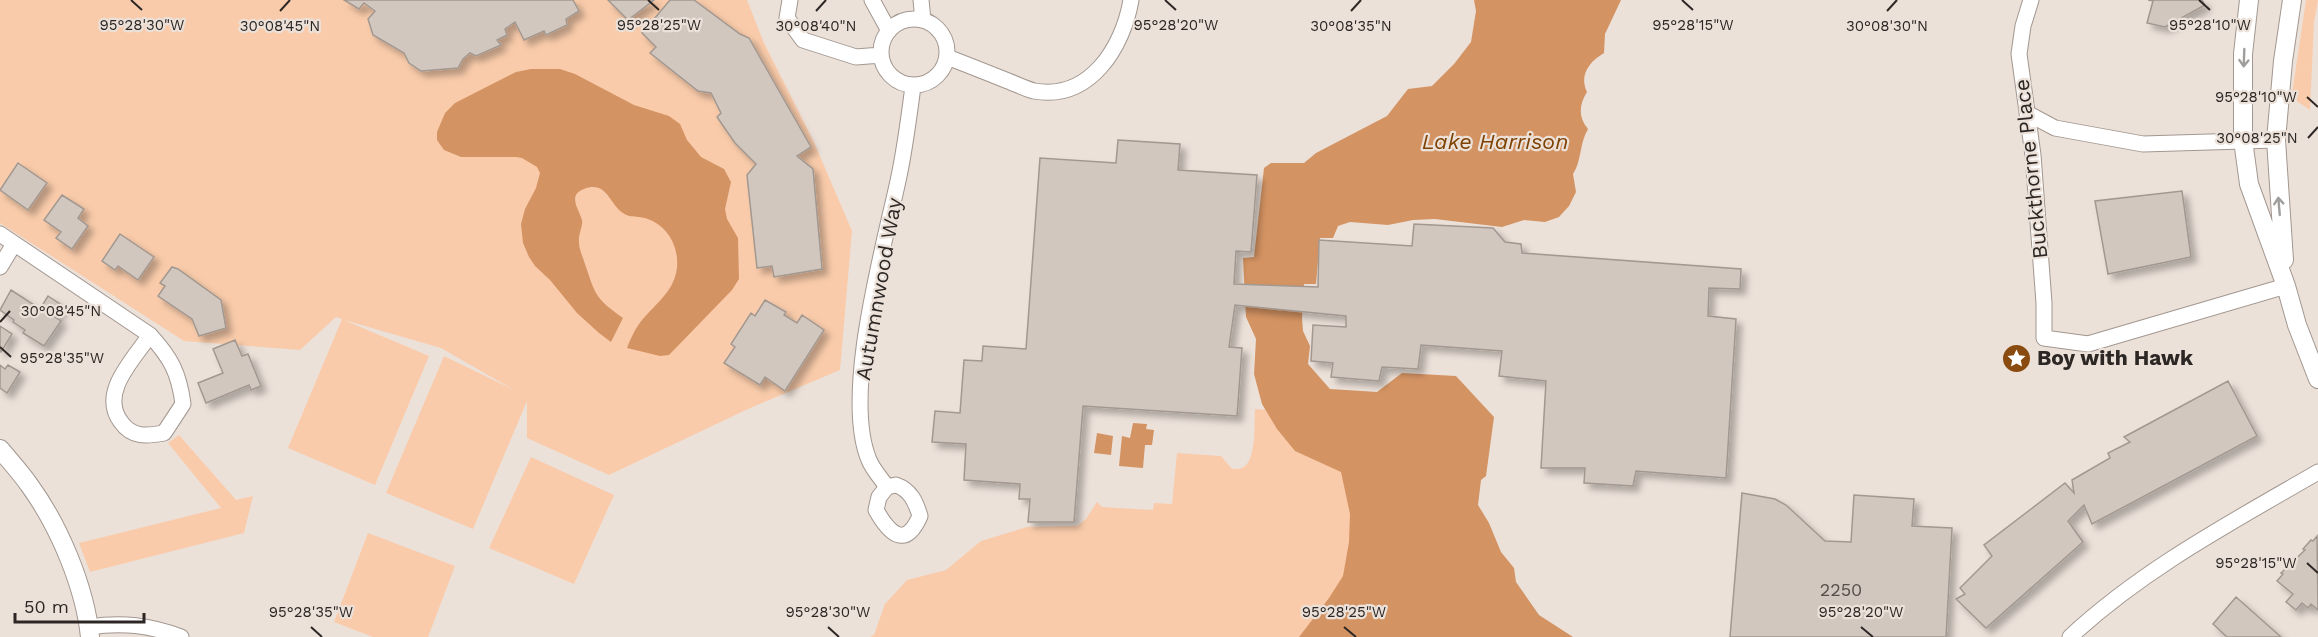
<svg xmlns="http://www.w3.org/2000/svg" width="2318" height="637" viewBox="0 0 2318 637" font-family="'Work Sans',sans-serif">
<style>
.green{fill:#f9cbaa}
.water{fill:#d49362}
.building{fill:#d2c7bf;stroke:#a29890;stroke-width:1.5;filter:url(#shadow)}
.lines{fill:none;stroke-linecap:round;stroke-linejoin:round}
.minor-casing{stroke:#a29790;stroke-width:17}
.tertiary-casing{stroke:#a29790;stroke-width:20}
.minor{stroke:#fff;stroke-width:15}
.tertiary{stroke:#fff;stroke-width:18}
.oneway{stroke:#a09e9c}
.ticks{fill:none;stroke:#2c2724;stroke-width:2}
.labels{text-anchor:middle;stroke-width:4.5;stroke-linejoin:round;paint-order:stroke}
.number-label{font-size:18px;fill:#564f4b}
.street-label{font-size:21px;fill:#2c2724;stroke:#ece1d9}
.poi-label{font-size:21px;font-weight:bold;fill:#2c2724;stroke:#ece1d9;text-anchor:start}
.water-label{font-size:22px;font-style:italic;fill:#7e4204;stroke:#ece1d9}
.ticks-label{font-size:15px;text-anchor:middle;fill:#2c2724;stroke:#ece1d9;stroke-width:4.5;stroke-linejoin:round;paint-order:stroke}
</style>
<defs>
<filter id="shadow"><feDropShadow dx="5.5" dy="5.5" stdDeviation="3" flood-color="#0004"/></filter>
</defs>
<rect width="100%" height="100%" fill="#ece1d9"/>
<path class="green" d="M0,0H747L764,43L813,140L852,231L840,370L748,409L609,475L527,438V401L473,529L386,493L444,356L514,390L441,348L344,320L429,356L375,485L288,448L342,319L336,317L300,350L184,341L0,223Z
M2306,0H2318L2314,22L2310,110L2298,102L2292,94Z
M1255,409L1320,414L1424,637H870L874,635L885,604L907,580L946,570L981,541L1027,527L1077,526L1086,519L1097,502L1102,507L1153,510L1154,503L1172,504L1177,453L1221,456L1232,469C1236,469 1239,469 1242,468C1257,462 1254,422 1255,409Z
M179,435L236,500L253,496L244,533L90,572L79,543L221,508L168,443Z
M531,457L614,495L574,584L489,548Z
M368,533L455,566L428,637H373L334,622Z"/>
<path class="water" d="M1474,0H1621L1605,34L1604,53C1589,62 1579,75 1587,92C1579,105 1578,117 1588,129C1579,144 1582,160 1573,174L1576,192L1569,206L1559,217L1545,222L1524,220L1502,227L1435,219L1413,220L1388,225L1350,222L1338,226L1333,238H1320L1316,284H1304L1302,318L1303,331L1310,346L1308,364L1330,389L1377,392L1402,373L1456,376L1494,417L1486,476L1481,480L1478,505L1489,523L1501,552L1514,568L1516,582L1539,615L1573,637H1299L1329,598L1343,576L1349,542L1350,514L1341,472L1295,451L1277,429L1262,404L1254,374L1256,339L1246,317L1243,258L1254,257L1264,168L1271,163H1304L1316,153L1387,116L1408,89L1432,86L1454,64L1471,42L1476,11Z
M531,69H560L575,74L634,105L669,116L680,124L687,140L701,157L724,169L731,182L725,209L727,219L738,238L739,279L732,290L669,355L660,356L627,348C630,340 634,331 639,324C653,305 674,293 677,268C679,245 667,225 645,218C637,216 629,218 623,213C609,204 607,180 584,189C567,195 579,209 582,220C583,227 578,234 579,242C579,250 583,257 585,264C596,296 595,298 623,318L611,342L599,333L577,313L550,280L535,266L529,257L523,243L521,224L525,209L536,188L540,173L537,167L522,158L516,157H461L444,150L437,140V132L445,113L455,103L516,72Z
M1133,423L1147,424L1146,429L1154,430L1152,445H1145L1143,468L1119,466L1122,436L1130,438Z
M1097,433L1113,436L1111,455L1094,453Z"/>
<path class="building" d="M344,0H573L579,11L566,19L567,25L546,35L544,31L524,40L515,22L505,29L507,35L497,40L501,45L476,56L470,53L463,59L458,68L421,71L409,63L404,53L373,35L368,19L375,11L364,3L359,9Z
M608,0H654L628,20Z
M670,0H694L740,34L749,38L811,147L797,156L813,169L822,269L774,277L772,266L757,268L747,175L756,164L735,143L717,117L721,113L711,93L698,91L650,53L656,47L642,33Z
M2148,0H2202L2205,5L2165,27L2147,23L2153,1Z
M1118,140L1180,144L1178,170L1257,175L1251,252L1236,251L1234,284L1318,287L1319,240L1412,246L1414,224L1493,228L1505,242L1521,244L1522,253L1741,269L1740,289L1709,288L1708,316L1736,319L1726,478L1636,471L1633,486L1584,483L1585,468H1541L1546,381L1499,376L1502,351L1421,345L1418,369L1382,367L1379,381L1331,377L1333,363L1311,361L1313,325L1346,327V316L1235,305L1229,347L1242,348L1237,416L1083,406L1074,522H1028L1030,499H1019L1020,484L964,480L966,444L932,442L935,411L960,413L964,360L982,361L983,346L1026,349L1040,158L1116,163Z
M18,163L47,183L28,210L0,190Z
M2182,191L2191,257L2108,274L2095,201Z
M62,195L84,209L78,218L88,226L72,249L56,238L61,232L44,220Z
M120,234L154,257L138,280L118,266L115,270L102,261Z
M172,267L178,269L221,300L226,328L199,336L192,319L158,296L165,286L160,283Z
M11,290L40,309L48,296L63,306L55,317L61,321L44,346L23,333L25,330L13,322L14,320L0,310Z
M765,300L786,312L784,315L797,323L802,315L824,330L785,391L765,377L760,385L724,363L735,347L731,344L751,313L755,316Z
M0,326L12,334L1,352L0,351Z
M235,340L242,356L248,354L261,386L251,390L249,385L206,403L198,383L223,373L213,349Z
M0,365L5,369L8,365L20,372L7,393L0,388Z
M2228,381L2257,436L2092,524L2084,505L2068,521L2083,542L1986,628L1956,599L1965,594L1960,588L1992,556L1984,545L2065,483L2074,493L2072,480L2110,458L2108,453L2130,442L2124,437Z
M1742,493L1775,499L1786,505L1825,541L1851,542L1854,495L1914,499L1912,526L1952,528L1946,637H1730Z
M2317,536L2318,610L2311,604L2308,608L2302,603L2296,610L2286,602L2293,594L2277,581L2283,574L2281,573L2305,550L2303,549L2311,540L2313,541Z
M2236,597L2281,637H2227L2213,624Z"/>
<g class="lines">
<defs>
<path id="minor" d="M790,0L787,18L803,40L856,57L881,55
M872,0L889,31
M921,0L923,20
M2031,0L2023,26L2019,54L2033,155L2044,303V338L2088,344L2286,286
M881 52a33 33 0 1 1 66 0a33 33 0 1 1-66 0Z
M947,57C968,65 988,73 1008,81C1016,84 1026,89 1034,91C1090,101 1123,47 1131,0
M2027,113L2055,128L2143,144L2276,140
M0,234L150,335
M0,267L14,244
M150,335C171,358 179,373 183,404L164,433C147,436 132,438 121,422C99,393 133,360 150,335Z
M896,485C911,490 916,503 920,516C905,550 889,533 876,510L879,497L887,487Z
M887,487C881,478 873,470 869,460C842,396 883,250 898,181C905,149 909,117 913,86
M89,627C122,622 150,625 181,637
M2070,637C2143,569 2232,522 2318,472"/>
<path id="tertiary" d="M2249,0L2243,54V140L2249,184L2286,286L2297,325L2318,379
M2284,260L2276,140L2283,61L2292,0
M0,449C10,461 21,473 30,486C59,526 85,587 90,637"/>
</defs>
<use href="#minor" class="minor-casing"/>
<use href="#tertiary" class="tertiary-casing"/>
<use href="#minor" class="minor"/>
<use href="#tertiary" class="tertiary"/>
</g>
<defs><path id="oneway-shaft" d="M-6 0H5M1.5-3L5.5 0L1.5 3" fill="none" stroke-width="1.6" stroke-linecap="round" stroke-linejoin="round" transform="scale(1.5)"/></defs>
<g class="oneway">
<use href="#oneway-shaft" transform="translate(2244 58) rotate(92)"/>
<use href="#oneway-shaft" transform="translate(2279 206) rotate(-95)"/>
</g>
<path class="ticks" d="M131,0L142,10M648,0L659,10M1165,0L1176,10M1682,0L1693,10M2199,0L2210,10M280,11L290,0M816,11L826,0M1351,11L1361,0M1887,11L1897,0M2307,97L2318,107M2308,138L2318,127M0,322L10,311M0,347L11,357M2307,563L2318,573M311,627L322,637M828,627L839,637M1344,627L1356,637M1861,627L1873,637"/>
<defs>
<symbol id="sight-disc" viewBox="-11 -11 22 22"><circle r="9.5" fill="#8a4b10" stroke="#ece1d9"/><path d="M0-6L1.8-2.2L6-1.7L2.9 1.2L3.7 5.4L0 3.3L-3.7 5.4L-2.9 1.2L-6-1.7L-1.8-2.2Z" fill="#fff"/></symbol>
</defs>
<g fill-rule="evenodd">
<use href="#sight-disc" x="2000" y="342" width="33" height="33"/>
</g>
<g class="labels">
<g class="number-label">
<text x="1841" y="596">2250</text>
</g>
<g class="street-label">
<text transform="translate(2031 169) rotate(-96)" y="7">Buckthorne Place</text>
<text transform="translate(879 289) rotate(-80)" y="7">Autumnwood Way</text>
</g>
<g class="poi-label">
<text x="2037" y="365">Boy with Hawk</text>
</g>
<g class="water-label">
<text x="1495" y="149">Lake Harrison</text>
</g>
</g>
<g class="ticks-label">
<text x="142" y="30">95°28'30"W</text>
<text x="659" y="30">95°28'25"W</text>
<text x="1176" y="30">95°28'20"W</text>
<text x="1693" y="30">95°28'15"W</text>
<text x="2210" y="30">95°28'10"W</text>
<text x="816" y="31">30°08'40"N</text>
<text x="1351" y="31">30°08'35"N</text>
<text x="1887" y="31">30°08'30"N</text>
<text x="280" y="31">30°08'45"N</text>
<text x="2256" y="102">95°28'10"W</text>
<text x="2257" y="143">30°08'25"N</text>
<text x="61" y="316">30°08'45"N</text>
<text x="62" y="363">95°28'35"W</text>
<text x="2256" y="568">95°28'15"W</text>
<text x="311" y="617">95°28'35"W</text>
<text x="828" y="617">95°28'30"W</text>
<text x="1344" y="617">95°28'25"W</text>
<text x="1861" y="617">95°28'20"W</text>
</g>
<path d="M15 613v9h129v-9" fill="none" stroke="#2c2724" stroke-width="3"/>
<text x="24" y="613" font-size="18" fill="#2c2724" stroke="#ece1d9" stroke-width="4.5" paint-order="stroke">50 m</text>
</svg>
